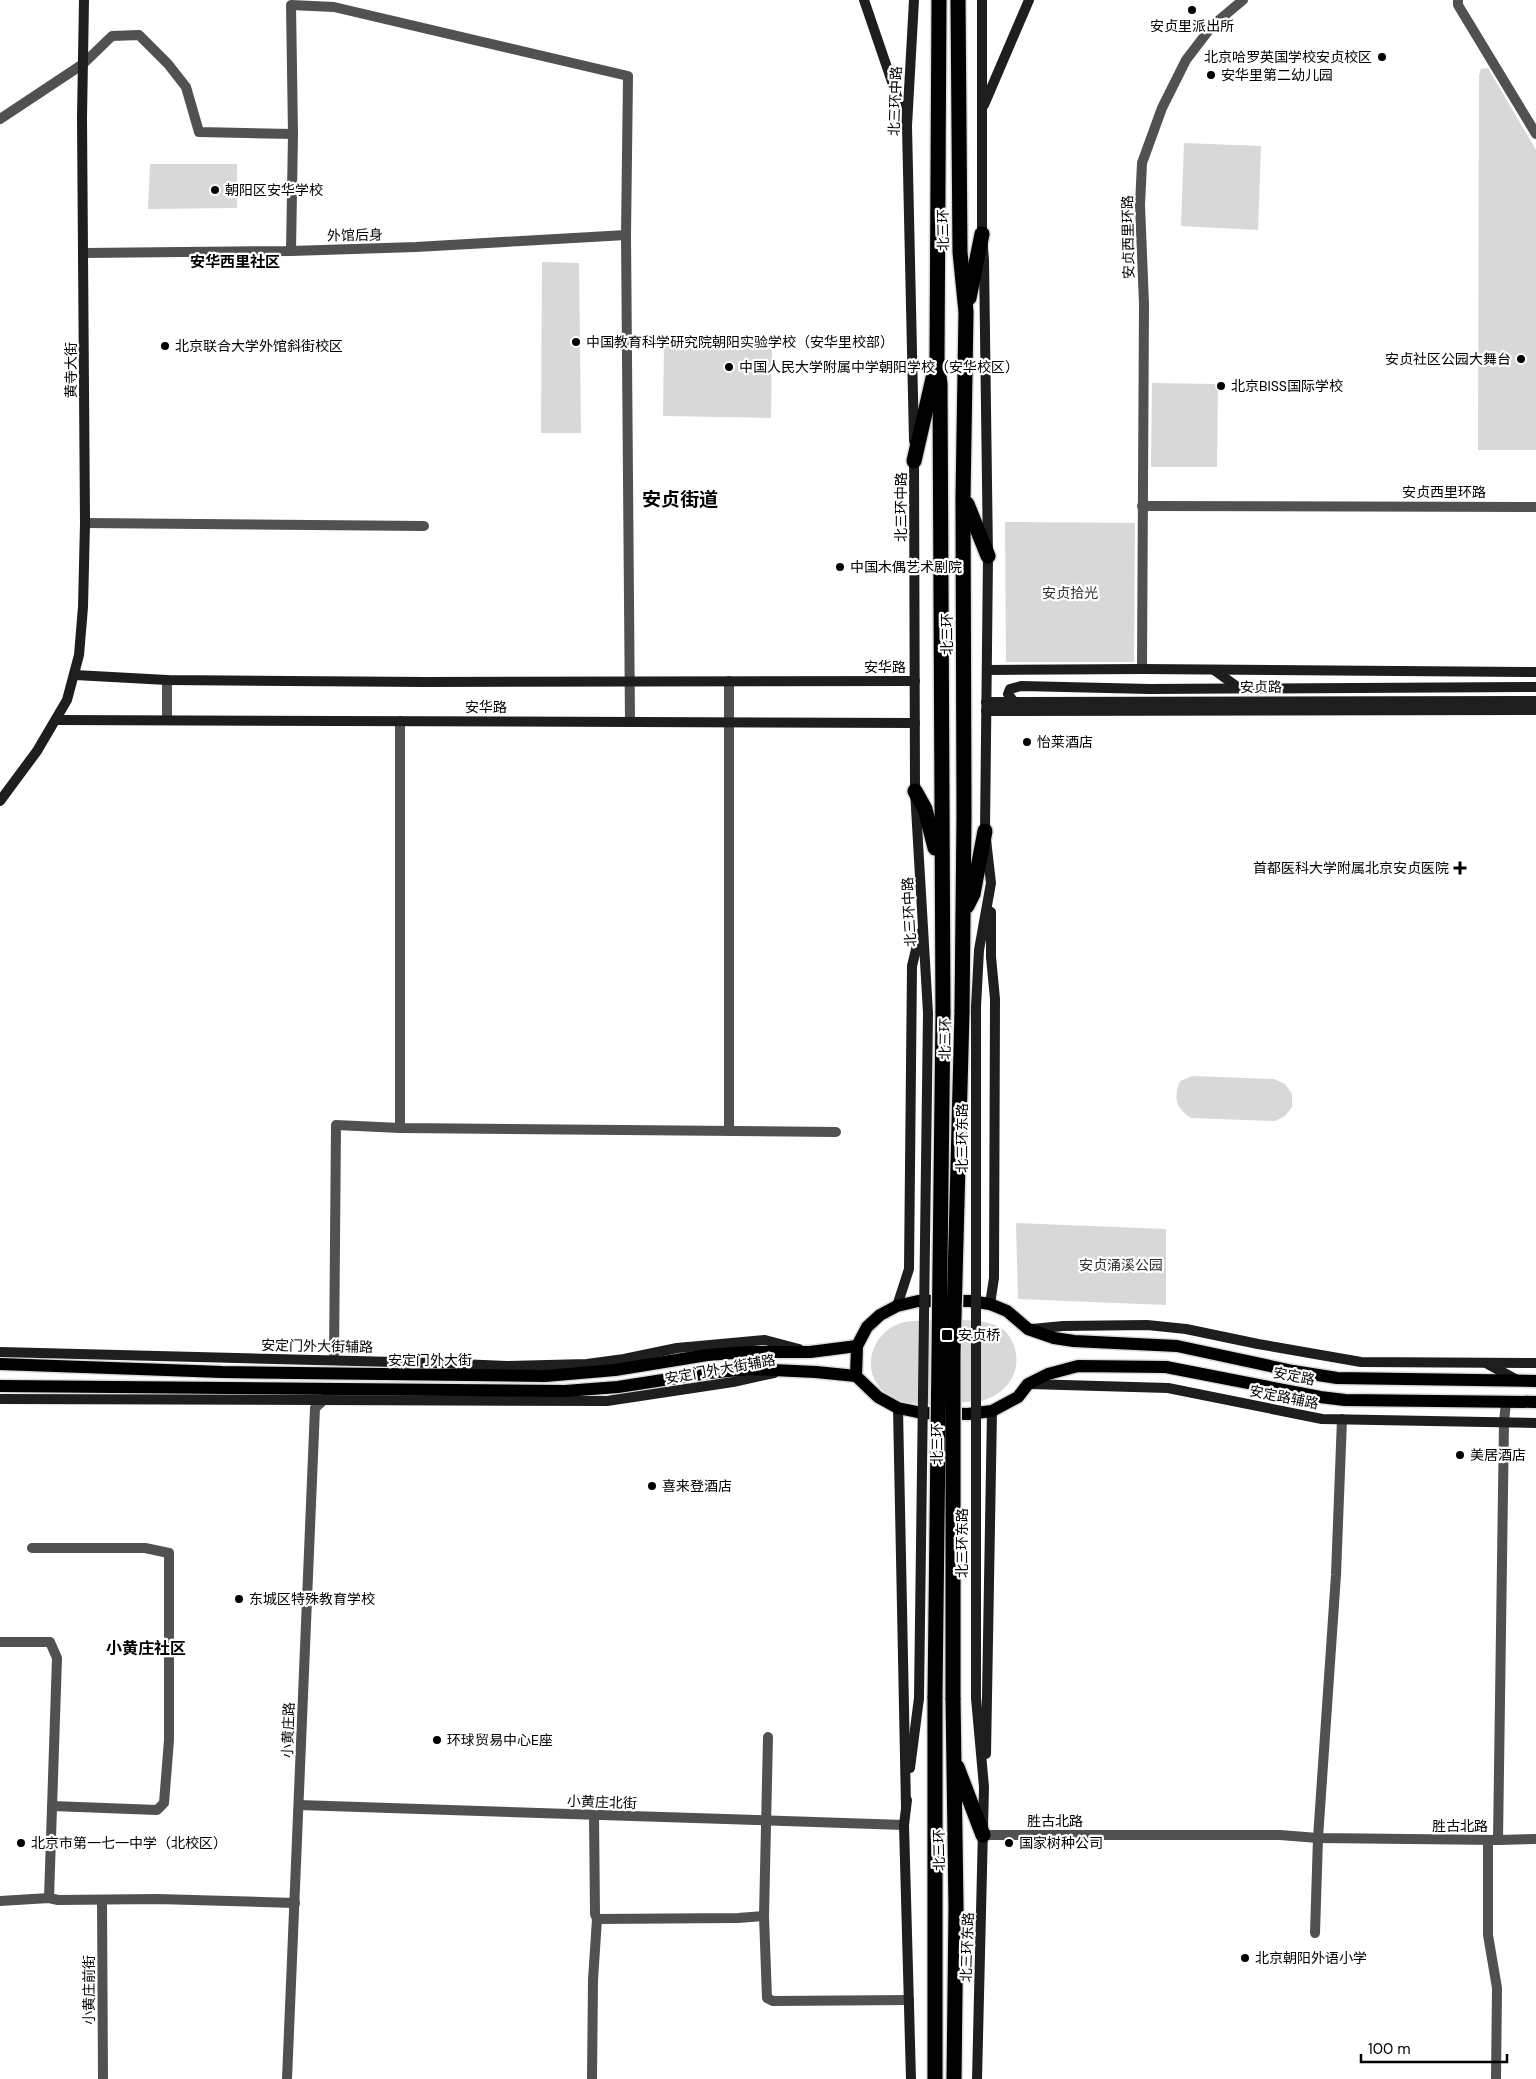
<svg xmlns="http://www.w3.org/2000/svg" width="1536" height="2079" viewBox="0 0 1536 2079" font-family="'DM Sans','Noto Sans SC',sans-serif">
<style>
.green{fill:#d8d8d8}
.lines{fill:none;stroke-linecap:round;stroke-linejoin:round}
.primary-casing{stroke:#dbdbdb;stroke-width:15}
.highway-casing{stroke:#dbdbdb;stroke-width:18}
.street{stroke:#515151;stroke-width:10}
.secondary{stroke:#1e1e1e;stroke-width:10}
.primary{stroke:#000;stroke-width:12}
.highway{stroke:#000;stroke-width:15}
.highway-bridge-casing{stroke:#dbdbdb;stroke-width:18;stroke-linecap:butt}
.secondary-bridge{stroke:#1e1e1e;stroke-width:10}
.highway-bridge{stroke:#000;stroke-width:15}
.poi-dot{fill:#000;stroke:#fff;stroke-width:2}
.labels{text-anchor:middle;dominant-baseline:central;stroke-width:4.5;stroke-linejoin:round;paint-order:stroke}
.poi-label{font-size:14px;fill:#000;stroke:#fff;text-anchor:start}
.street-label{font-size:14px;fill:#000;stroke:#fff}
.park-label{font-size:14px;fill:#2f2f2f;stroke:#fff}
.neighbourhood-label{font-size:15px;font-weight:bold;fill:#000;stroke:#fff}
.quarter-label{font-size:16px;font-weight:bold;fill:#000;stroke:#fff}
.district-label{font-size:19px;font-weight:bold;fill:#000;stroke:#fff}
</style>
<rect width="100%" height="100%" fill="#fff"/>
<g class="green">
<path d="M1488,68L1536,150V450H1478L1479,75L1481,69Z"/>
<path d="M1184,143L1261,146L1258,230L1181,226Z"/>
<path d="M150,164H237V208L148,209Z"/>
<path d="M542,262L579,263L581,433H541Z"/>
<path d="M664,344L772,346L771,418L663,416Z"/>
<path d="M1152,383L1218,384L1217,467H1151Z"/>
<path d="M1005,522L1135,523L1134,662H1006Z"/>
<path d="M1192,1076L1274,1079L1285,1084L1292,1094V1107L1285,1116L1275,1121L1191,1118C1176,1108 1173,1098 1180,1081Z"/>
<path d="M1016,1223L1166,1229V1305L1018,1299Z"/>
<path d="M910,1321C932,1321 984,1316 1001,1328C1006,1331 1011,1338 1013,1343C1024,1370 1008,1394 981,1401C956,1402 911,1410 890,1396C855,1375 872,1325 910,1321Z"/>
</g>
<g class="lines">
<g class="primary-casing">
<g id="primary">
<path d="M0,1364L222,1372L545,1376L615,1370L707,1355L747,1352H810L857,1346"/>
<path d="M856,1376L857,1346L867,1327L880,1315L897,1306L918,1301H970L990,1304L1007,1311L1028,1329L1054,1338L1074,1341L1177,1346L1293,1371L1337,1378L1536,1381"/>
<path d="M856,1376L878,1397L898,1408L922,1413L968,1414L992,1411L1018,1397L1028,1384L1048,1374L1078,1366L1166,1367L1320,1397L1345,1400L1536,1402"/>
<path d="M0,1386L565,1391L618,1387L708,1373L750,1369L816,1372L856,1376"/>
</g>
</g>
<g class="highway-casing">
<g id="highway">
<path d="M939,0L937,358L940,384L943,1013"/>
<path d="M958,0L960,252L966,312L963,497L964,816L962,1012"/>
<path d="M969,298L982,234"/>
<path d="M914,461L934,374"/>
<path d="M967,504L988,556"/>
<path d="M915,791L925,809L935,848"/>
<path d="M967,906L973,894L985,831"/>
<path d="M935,1696V2079"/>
<path d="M953,1698L956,1907L954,2079"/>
<path d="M957,1767L983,1835"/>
</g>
</g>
<g class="street">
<path d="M1458,0V5L1536,134"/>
<path d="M0,119L83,64L112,36L139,35L168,64L186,87L199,132L293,134"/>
<path d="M291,251L293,134L291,5L334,7L628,76L626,235L630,722"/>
<path d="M84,253L291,251L416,247L626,235"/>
<path d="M1142,506L1536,507"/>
<path d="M85,523L424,526"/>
<path d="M1142,669L1144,304L1140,205L1142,163L1162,108L1186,60L1212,26L1243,0"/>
<path d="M729,681V1131"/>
<path d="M167,720V680"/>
<path d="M400,1128V721"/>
<path d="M334,1360L336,1125L400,1128L836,1132"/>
<path d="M32,1548H145L169,1553V1740L164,1803L157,1810L52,1806"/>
<path d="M0,1642H50L57,1658L49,1898"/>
<path d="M768,1737L764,1916L767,1998L773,2001L909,2000"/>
<path d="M299,1805L904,1825"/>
<path d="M983,1835H1280L1318,1838L1498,1840L1504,1422L1506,1402"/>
<path d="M1488,1840V1935L1497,1988L1496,2079"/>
<path d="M1498,1840L1536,1839"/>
<path d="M102,1900L103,2079"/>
<path d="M0,1901L49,1898L58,1900L157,1899L295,1903"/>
<path d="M597,1919L738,1918L764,1916"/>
<path d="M1315,1933L1318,1838L1336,1575L1342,1419"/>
<path d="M287,2079L315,1408L328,1396"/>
<path d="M592,2079L593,1980L597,1919L595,1914L594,1816"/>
</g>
<g class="secondary">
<path d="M864,0L905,120"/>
<path d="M914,0L907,126L914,441"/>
<path d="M984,105L1029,0"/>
<path d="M914,456L915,791L928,1013"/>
<path d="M987,670L1142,669L1536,672"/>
<path d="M1214,670L1239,688"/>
<path d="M75,675L167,680L425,682L915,681"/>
<path d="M986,702L1536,701"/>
<path d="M1014,702L1008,694L1010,689L1021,686L1150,689L1536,687"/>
<path d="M986,711L1536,710"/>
<path d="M56,720L915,723"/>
<path d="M0,801L37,751L67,700L79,655L83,607L85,523L82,118L84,0"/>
<path d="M976,1007L979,950L991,883L985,831L988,556L984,260L982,234V0"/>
<path d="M990,1304L994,1278L995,999L991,957V912"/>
<path d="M897,1306L909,1269L912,966L920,933"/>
<path d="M1032,1329L1063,1326L1147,1325L1186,1329L1258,1344L1361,1362L1536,1363"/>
<path d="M0,1352L436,1363L507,1366L587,1364L624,1359L677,1348L765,1340L799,1349"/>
<path d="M1486,1363L1517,1380"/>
<path d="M1029,1384L1168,1388L1322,1419L1536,1423"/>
<path d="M0,1399L607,1401L733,1382L774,1373"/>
<path d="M898,1408L906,1807"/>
<path d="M976,1698L984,1787L977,2079"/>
<path d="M986,1754L992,1411"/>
<path d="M910,1768L919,1698"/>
<path d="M907,1800L904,1825L911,2079"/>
</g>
<use href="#primary" class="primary"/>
<use href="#highway" class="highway"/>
<g class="highway-bridge-casing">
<g id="highway-bridge">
<path d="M935,1696L943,1013"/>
<path d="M953,1698V1354L962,1012"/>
</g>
</g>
<g class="secondary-bridge">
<path d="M976,1007V1698"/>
<path d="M919,1698L928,1013"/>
</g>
<use href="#highway-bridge" class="highway-bridge"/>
</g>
<g class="poi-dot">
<circle cx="1192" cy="10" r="5"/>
<circle cx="1382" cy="57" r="5"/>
<circle cx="1211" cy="75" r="5"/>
<circle cx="215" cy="190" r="5"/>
<circle cx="576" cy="342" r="5"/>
<circle cx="165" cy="346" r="5"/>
<circle cx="1521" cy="359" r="5"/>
<circle cx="729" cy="367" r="5"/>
<circle cx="1221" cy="386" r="5"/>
<circle cx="840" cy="567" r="5"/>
<circle cx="1027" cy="742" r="5"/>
<path d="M1457.5 860.5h5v5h5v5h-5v5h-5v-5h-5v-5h5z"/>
<rect x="941" y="1329" width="12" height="12" rx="2.5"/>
<circle cx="1460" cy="1455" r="5"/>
<circle cx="652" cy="1486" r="5"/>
<circle cx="239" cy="1599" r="5"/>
<circle cx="437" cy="1740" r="5"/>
<circle cx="21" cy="1843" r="5"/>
<circle cx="1009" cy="1843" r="5"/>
<circle cx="1245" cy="1958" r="5"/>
</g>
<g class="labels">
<g class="poi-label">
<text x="1192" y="26" text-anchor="middle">安贞里派出所</text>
<text x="1372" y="57" text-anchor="end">北京哈罗英国学校安贞校区</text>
<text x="1221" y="75">安华里第二幼儿园</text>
<text x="225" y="190">朝阳区安华学校</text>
<text x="586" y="342">中国教育科学研究院朝阳实验学校（安华里校部）</text>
<text x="175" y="346">北京联合大学外馆斜街校区</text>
<text x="1511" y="359" text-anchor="end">安贞社区公园大舞台</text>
<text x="739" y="367">中国人民大学附属中学朝阳学校（安华校区）</text>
<text x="1231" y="386">北京BISS国际学校</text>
<text x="850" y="567">中国木偶艺术剧院</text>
<text x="1037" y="742">怡莱酒店</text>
<text x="1449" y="868" text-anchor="end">首都医科大学附属北京安贞医院</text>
<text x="958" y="1335">安贞桥</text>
<text x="1470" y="1455">美居酒店</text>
<text x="662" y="1486">喜来登酒店</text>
<text x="249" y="1599">东城区特殊教育学校</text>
<text x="447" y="1740">环球贸易中心E座</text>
<text x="31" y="1843">北京市第一七一中学（北校区）</text>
<text x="1019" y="1843">国家树种公司</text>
<text x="1255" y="1958">北京朝阳外语小学</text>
</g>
<g class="street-label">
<text transform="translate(895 101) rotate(-88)">北三环中路</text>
<text transform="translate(943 230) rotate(-91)">北三环</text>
<text transform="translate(355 235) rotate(-1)">外馆后身</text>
<text transform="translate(1128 237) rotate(-91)">安贞西里环路</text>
<text transform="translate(71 370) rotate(-90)">黄寺大街</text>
<text x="1444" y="492">安贞西里环路</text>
<text transform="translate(901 507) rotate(-90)">北三环中路</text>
<text transform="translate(947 634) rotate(-90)">北三环</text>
<text x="885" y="667">安华路</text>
<text transform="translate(1261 687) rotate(-1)">安贞路</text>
<text x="486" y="707">安华路</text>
<text transform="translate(909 912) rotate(-93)">北三环中路</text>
<text transform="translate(945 1039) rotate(-89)">北三环</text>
<text transform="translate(962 1138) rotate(-90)">北三环东路</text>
<text transform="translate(317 1346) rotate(1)">安定门外大街辅路</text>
<text x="430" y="1360">安定门外大街</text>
<text transform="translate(720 1369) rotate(-10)">安定门外大街辅路</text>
<text transform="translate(1294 1376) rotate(11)">安定路</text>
<text transform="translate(1284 1397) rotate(11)">安定路辅路</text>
<text transform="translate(937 1444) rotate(-90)">北三环</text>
<text transform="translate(962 1543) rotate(-90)">北三环东路</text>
<text transform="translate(288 1730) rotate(-88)">小黄庄路</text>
<text transform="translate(602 1802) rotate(2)">小黄庄北街</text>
<text x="1055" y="1821">胜古北路</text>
<text x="1460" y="1826">胜古北路</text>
<text transform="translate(939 1850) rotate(-91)">北三环</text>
<text transform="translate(967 1947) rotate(-88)">北三环东路</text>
<text transform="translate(89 1990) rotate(-90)">小黄庄前街</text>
</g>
<g class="park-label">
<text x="1070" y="593">安贞拾光</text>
<text x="1121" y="1265">安贞涌溪公园</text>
</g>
<g class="neighbourhood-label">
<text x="235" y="262">安华西里社区</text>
</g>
<g class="quarter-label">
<text x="146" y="1648">小黄庄社区</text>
</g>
<g class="district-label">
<text x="680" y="499">安贞街道</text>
</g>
</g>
<path d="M1361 2054v8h146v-8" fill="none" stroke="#000000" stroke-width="2.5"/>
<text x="1368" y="2054" font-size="15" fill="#000000" stroke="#ffffff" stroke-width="4" paint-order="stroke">100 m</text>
</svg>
